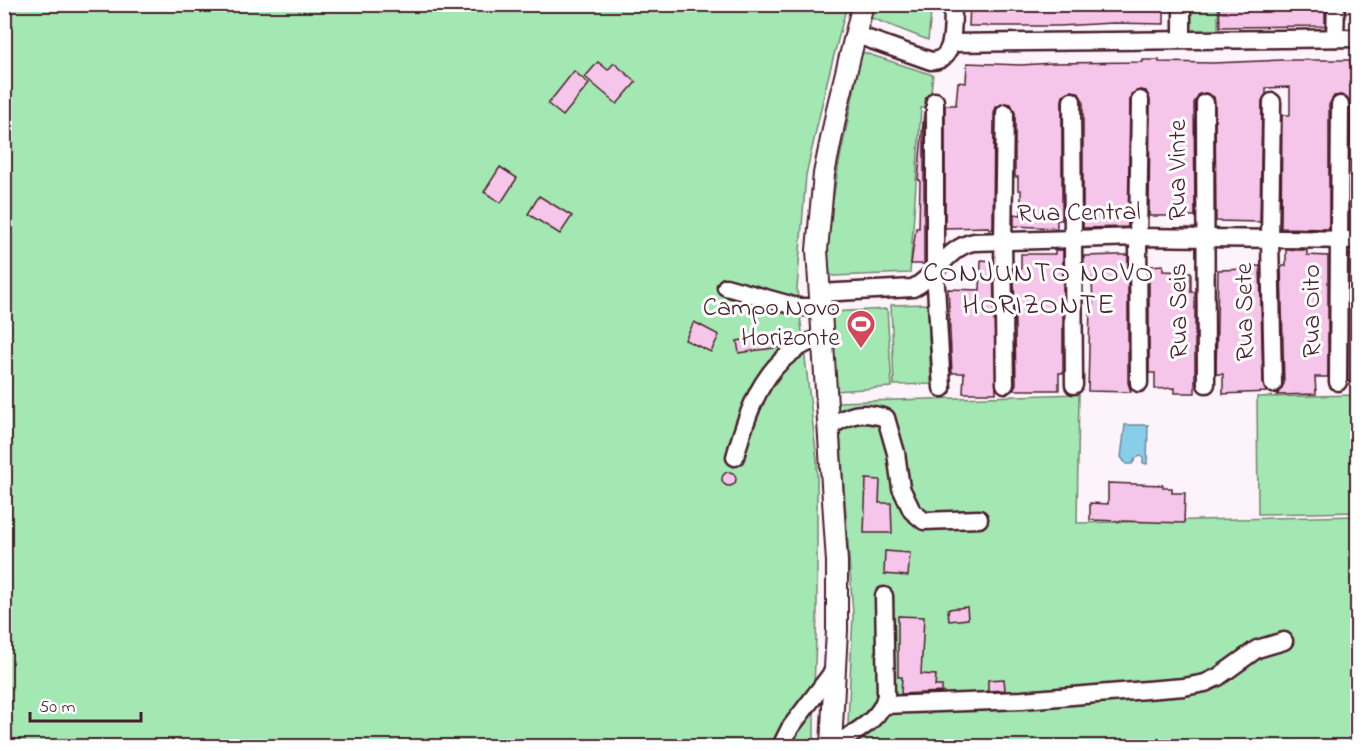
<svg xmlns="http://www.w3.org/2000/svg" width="1362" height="751" viewBox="0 0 1362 751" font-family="'Indie Flower',sans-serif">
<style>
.green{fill:#a3e8b3;stroke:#76846f;stroke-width:1.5}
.water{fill:#88cee9;stroke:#6f889d;stroke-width:1.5}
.building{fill:#f5c6e9;stroke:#4a1f2b;stroke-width:1.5}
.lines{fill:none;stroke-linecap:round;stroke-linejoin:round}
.minor-casing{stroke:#4a1f2b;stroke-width:21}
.major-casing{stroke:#4a1f2b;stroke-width:24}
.minor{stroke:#fff;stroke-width:16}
.major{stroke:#fff;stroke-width:20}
.labels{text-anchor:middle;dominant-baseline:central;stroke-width:6;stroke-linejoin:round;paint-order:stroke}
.street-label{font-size:26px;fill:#4a1f2b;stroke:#fff}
.poi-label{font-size:26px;fill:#4a1f2b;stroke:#fff;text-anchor:end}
.quarter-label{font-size:28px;letter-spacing:1.5px;fill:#4a1f2b;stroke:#fff}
</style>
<rect width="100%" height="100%" fill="#fdf4fb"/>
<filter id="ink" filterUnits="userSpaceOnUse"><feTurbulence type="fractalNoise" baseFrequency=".0167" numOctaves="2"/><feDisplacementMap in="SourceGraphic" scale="12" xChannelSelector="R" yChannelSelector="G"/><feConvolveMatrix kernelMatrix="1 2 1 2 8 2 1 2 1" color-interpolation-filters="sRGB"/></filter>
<g filter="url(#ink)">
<g class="green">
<path d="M4,5H847L827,82L806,175L797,289L817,460V614L814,687V746H5Z"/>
<path d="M872,5H932L928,40L869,17Z"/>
<rect x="1189" y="5" width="29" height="29"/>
<path d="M862,52L933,75L929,108H921L910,273L833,276C825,271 826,259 825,250L839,163Z"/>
<path d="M928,304L931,384L894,385L891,305Z"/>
<path d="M887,309L892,387L835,391L831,312Z"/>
<path d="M1079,394L1077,523L1357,516V746H847L853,614L838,402Z"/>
<path d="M1357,395V512L1258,514L1257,397Z"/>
</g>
<path class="water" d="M1125,425H1148L1147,464L1143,463V458L1140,456L1136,458L1132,464H1126L1121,457Z"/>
<g class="building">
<path d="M970,4H1164V24L1113,23L1059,26H969Z"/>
<path d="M1219,4H1325V26L1220,27Z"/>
<path d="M1143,60H1159V62L1213,63L1282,60H1350V64H1358V229H1350V105L1349,99L1341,95L1334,96L1329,105V229L1281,228L1282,115H1290V87L1266,88V94L1262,101L1260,222L1216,221L1215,103L1214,97L1206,93L1199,94L1194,103L1195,216H1149L1150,100L1146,91L1140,90L1131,94L1130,100L1128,227L1083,228V101L1078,92L1071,91L1063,95L1062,101V220H1057V228L1014,226V214L1021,215V190H1018V177H1015V113L1011,104L1005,103L996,107L994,113L993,229L989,230V227L945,228V105H956L958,82L966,83L967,63L1021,65L1053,63L1143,62Z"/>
<path d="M598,62L608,70L614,63L636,82L617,104L585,77Z"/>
<path d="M574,71L589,84L563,116L548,104Z"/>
<path d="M924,112V264H911L916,228H919L920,180H918Z"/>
<path d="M500,167L517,178L501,203L484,192Z"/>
<path d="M539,196L572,216L560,234L528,214Z"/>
<path d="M1055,250H1063V373H1059V390H1013L1016,384L1014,274H1021V254H1055Z"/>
<path d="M1286,250H1307V255L1328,256V377H1315L1316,394L1277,395L1284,384L1281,266H1286Z"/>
<path d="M1118,255H1128V383L1131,392L1088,391L1090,307H1093L1092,278H1084V256Z"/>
<path d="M1349,255H1358V381H1348Z"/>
<path d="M981,260L993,261L996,393H963L964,373H952L948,289L980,290Z"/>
<path d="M1163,265V271L1191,272V292H1195V393H1175V388L1155,389V373H1149V266Z"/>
<path d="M1248,266H1260L1263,384L1266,392L1223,394V374H1216L1218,270L1248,269Z"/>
<path d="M694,322L719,335L711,352L685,340Z"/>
<path d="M778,335L780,347L739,353L737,341Z"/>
<circle cx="729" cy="479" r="7"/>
<path d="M866,479L880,480L879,503H891L892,533H864Z"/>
<path d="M1108,483L1163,485V488H1172V493H1185L1184,523L1090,520V503L1108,504Z"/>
<path d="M885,551L910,553L908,576L884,574Z"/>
<path d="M967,607L968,619L949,621L948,609Z"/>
<path d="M898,616L924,617L921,674L936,675L935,686H942V692L901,694L902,677H898Z"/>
<path d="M1004,679L1005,690L988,691V680Z"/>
</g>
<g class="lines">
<g class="minor-casing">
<g id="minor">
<path d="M854,34L931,61C957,62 952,22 953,4"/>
<path d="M1335,38L1336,4"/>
<path d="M1182,39V4"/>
<path d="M951,43L1358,38"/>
<path d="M935,101V269L942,388"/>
<path d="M1072,101L1074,385"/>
<path d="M1272,102L1270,239L1273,384"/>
<path d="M1205,103L1206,384"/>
<path d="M726,287L798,307H820"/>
<path d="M819,293L913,288C936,277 947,247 974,242L1138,237L1358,240"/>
<path d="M1338,382L1340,105"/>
<path d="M1139,383L1138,237L1140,100"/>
<path d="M1005,384L1003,241L1005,113"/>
<path d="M829,427C850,414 861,410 886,418L896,453L901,488L912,511L924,521L979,519"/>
<path d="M735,457C749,405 767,353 823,337"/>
<path d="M884,705L1022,700L1184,687L1205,683L1218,677L1257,649L1284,641"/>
<path d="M781,746L790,728L835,669"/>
<path d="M833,746C853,733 882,720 886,695L884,596"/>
</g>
</g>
<g class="major-casing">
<path id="major" d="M831,746L837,630V562L817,250L824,174L838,105L863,4"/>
</g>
<use href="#minor" class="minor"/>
<use href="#major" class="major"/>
</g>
</g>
<defs>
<g id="stadium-pin" transform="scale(1.5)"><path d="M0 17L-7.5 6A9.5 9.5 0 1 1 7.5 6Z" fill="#d1495b" stroke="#fff"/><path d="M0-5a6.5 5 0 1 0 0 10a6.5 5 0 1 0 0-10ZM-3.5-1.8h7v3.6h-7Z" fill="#fff"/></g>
</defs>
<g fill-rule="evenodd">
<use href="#stadium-pin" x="861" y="324"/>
</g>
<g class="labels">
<g class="street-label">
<text transform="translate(1179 170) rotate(-90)">Rua Vinte</text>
<text transform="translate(1079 214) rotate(-1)">Rua Central</text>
<text transform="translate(1180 311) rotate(-91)">Rua Seis</text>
<text transform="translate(1313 311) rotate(-90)">Rua Oito</text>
<text transform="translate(1246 312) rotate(-91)">Rua Sete</text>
</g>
<g class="poi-label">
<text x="840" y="309">Campo Novo<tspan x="840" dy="30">Horizonte</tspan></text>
</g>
<g class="quarter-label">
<text x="1039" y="274">CONJUNTO NOVO<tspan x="1039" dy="32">HORIZONTE</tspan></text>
</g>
</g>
<rect width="1362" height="751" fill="none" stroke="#fff" stroke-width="24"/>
<rect x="12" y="12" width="1338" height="727" fill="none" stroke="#4a1f2b" stroke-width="2" filter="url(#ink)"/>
<path d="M30 712v9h111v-9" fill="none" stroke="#4a1f2b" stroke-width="3"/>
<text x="39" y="712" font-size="18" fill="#4a1f2b" stroke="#ffffff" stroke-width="4.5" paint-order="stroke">50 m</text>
</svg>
